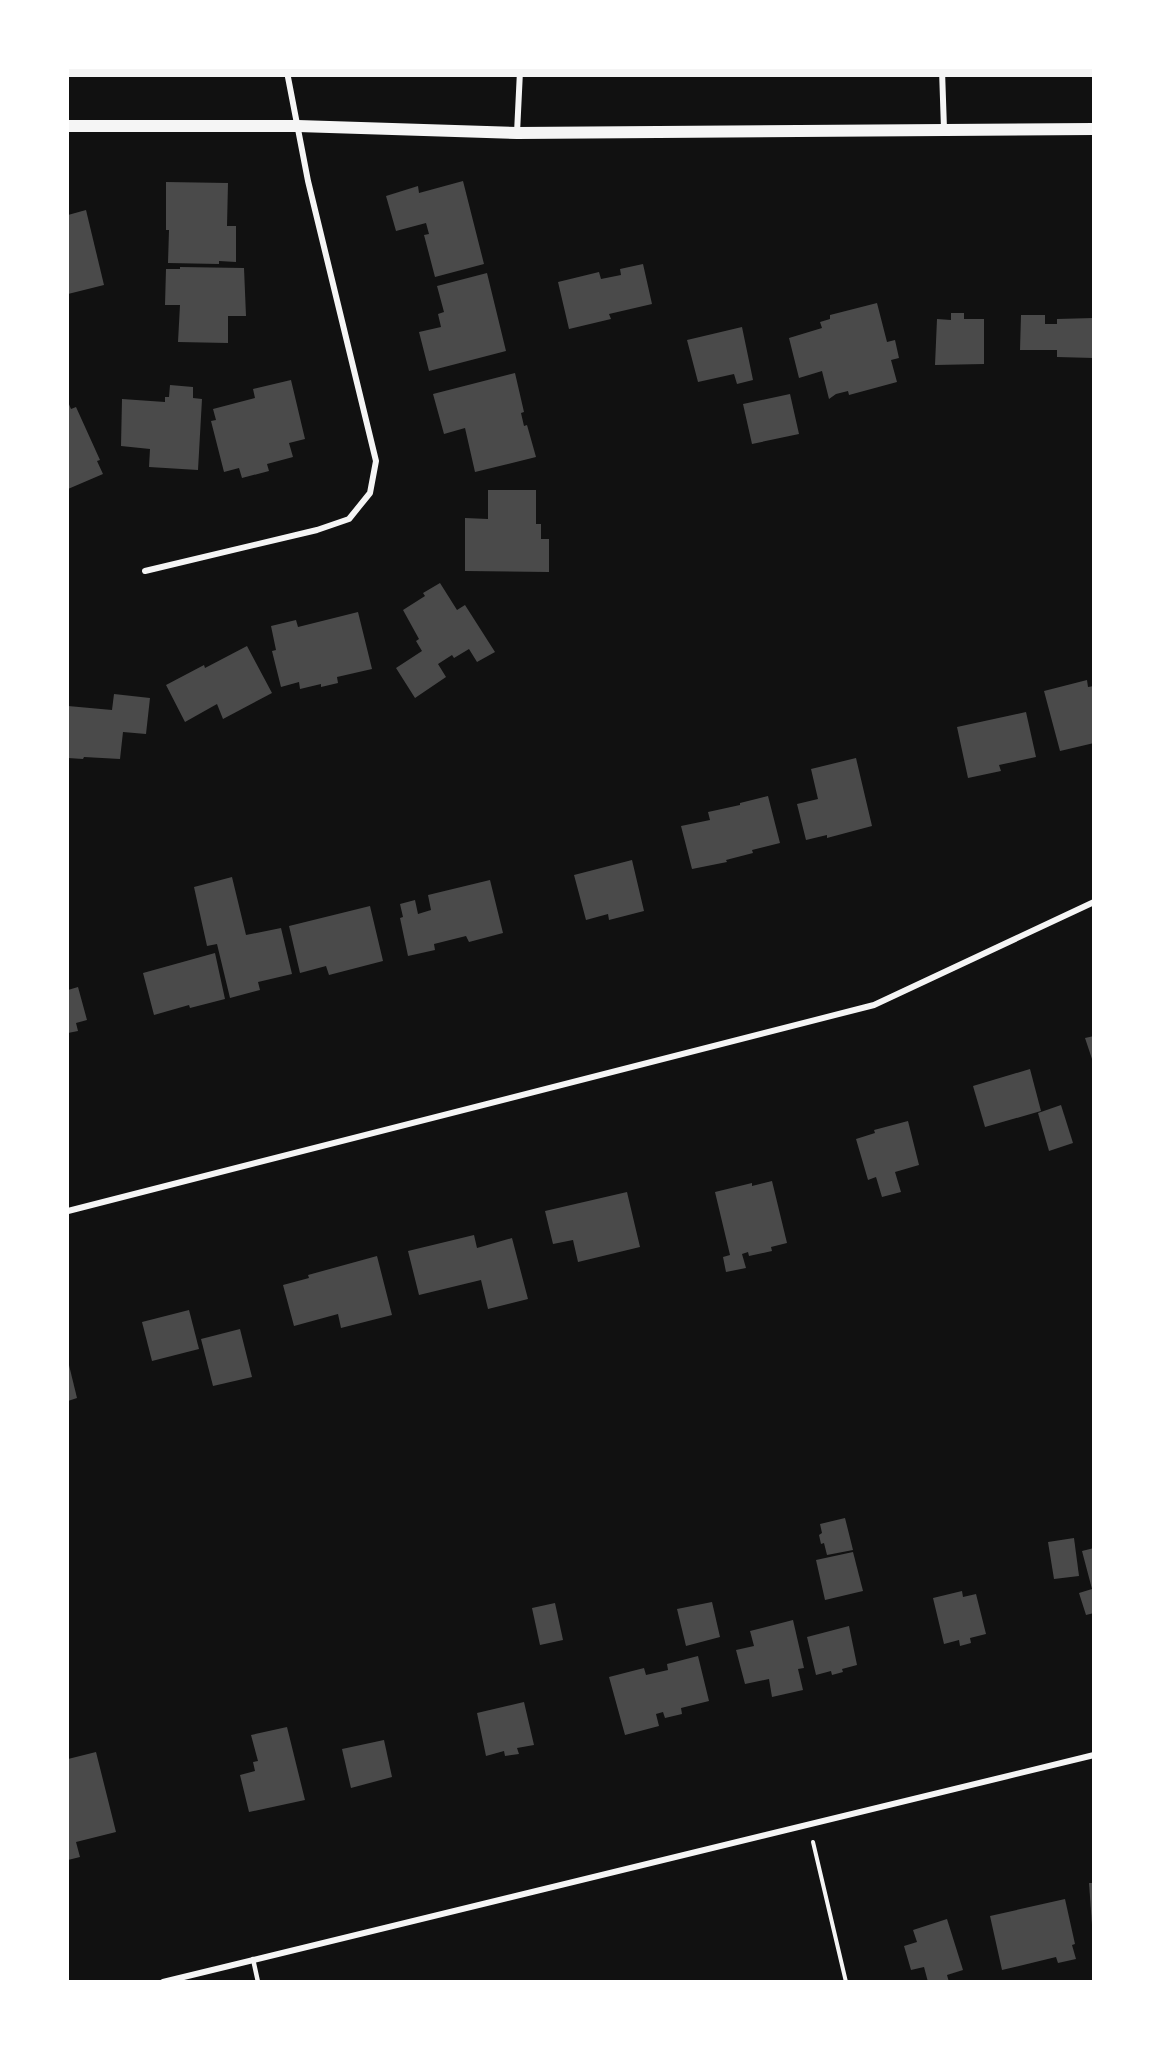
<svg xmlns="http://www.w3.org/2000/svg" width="1161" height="2049" viewBox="0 0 1161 2049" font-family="'Work Sans',sans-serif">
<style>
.building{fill:#4a4a4a}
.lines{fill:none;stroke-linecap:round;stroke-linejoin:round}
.path{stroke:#f5f5f5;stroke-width:4}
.service{stroke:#f5f5f5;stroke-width:4.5}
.minor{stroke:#f5f5f5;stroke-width:6}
.secondary{stroke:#f5f5f5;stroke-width:12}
</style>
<rect width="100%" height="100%" fill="#111"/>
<g class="building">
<path d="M463,181L484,264L435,277L424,235L429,234L426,223L396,231L386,196L418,186L419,193Z"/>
<path d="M166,182L228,183L227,226H236V262L219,261V264L168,263L169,230H166Z"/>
<path d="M86,210L104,285L68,294V215Z"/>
<path d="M643,264L652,304L609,314L611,319L569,329L558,282L599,272L601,279L621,275L620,269Z"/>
<path d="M180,267L244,268L246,316H228V343L178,342L180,305H165L166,269H180Z"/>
<path d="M487,273L506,351L429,371L419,332L441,327L438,314L444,312L437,286Z"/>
<path d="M877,303L887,342L895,340L899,358L891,360L897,382L849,395L848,391L836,394L829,399L822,371L799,378L789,338L822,328L820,322L830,319V315Z"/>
<path d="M951,313H964V319H984V364L935,365L937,319L951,320Z"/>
<path d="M1021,315H1045V324H1057V319L1094,318V358L1057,357V350H1020Z"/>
<path d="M742,327L753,380L737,384L734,374L698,382L687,340Z"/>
<path d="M515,373L524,412L521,413L524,426L527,425L536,457L475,472L465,428L444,434L433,394Z"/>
<path d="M291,380L305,439L289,443L293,457L267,464L269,471L242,478L239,468L224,472L211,421L216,420L213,409L255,398L253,389Z"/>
<path d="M170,385L193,387V398L202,399L198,470L149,467L150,449L121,446L122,399L165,402V397H169Z"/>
<path d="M790,394L799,434L752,444L743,404Z"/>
<path d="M68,402L71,409L76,407L100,460L97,461L103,474L68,489Z"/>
<path d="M488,490H536V524H541V539H549V572L465,571V518L488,519Z"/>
<path d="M440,583L457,610L465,605L495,652L477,662L469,649L454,658L452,655L438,664L446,677L415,698L396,668L422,651L416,641L419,639L403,610L425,596L423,593Z"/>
<path d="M358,612L372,669L337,677L338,683L321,687V684L300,689L299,682L281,687L272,651L276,650L271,626L296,620L298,627Z"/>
<path d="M247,646L272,693L223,719L217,704L185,722L166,685L204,665L205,668Z"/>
<path d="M1087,680L1088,687L1094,686V743L1060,751L1044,691Z"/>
<path d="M114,694L150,698L146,734L123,732L120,759L84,757L83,759L68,758V706L112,710Z"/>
<path d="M1026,712L1036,757L999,765L1001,771L968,778L957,727Z"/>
<path d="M856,758L872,826L827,838V835L806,840L797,804L818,799L811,769Z"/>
<path d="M768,796L780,843L752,850L753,853L726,860L727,862L692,869L681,826L710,820L708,812L740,805V803Z"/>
<path d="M632,860L644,911L609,920L608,914L586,920L574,875Z"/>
<path d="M232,877L246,935L281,928L292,974L258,982L260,990L230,998L217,944L207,946L194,887Z"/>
<path d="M490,880L503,933L469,942L466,936L434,944L435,950L408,956L400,918L403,917L400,904L415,900L418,914L431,910L428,895Z"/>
<path d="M370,906L383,961L329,975L326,966L300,973L289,926Z"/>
<path d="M215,953L225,999L190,1008L189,1005L154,1015L143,973Z"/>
<path d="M78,987L87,1020L76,1023L78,1031L68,1033V990Z"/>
<path d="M1094,1036V1062H1093L1085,1038Z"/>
<path d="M1030,1069L1041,1111L985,1127L973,1086Z"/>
<path d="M1061,1105L1073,1143L1049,1151L1038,1113Z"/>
<path d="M908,1121L919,1165L895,1172L901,1192L882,1197L876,1177L868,1180L856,1139L875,1133L874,1130Z"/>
<path d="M772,1181L787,1243L771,1247L772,1251L749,1256L748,1252L742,1254L746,1268L726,1272L723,1257L730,1255L715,1192L752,1183V1186Z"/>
<path d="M627,1192L640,1247L578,1262L573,1240L553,1244L545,1211Z"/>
<path d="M474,1235L477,1248L512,1238L528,1299L488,1309L481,1280L419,1295L408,1251Z"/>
<path d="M377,1256L392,1315L341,1328L338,1314L294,1326L283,1285L309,1278L308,1275Z"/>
<path d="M189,1310L199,1349L152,1361L142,1322Z"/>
<path d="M240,1329L252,1377L213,1386L201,1339Z"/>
<path d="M68,1361L77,1398L68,1401Z"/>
<path d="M845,1518L853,1550L827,1555L824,1543L821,1544L819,1535L822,1533L820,1524Z"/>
<path d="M1074,1538L1079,1576L1054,1579L1048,1542Z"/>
<path d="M1094,1548V1613L1086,1615L1079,1593L1092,1589L1082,1551Z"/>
<path d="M853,1552L863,1591L825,1600L816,1560Z"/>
<path d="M962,1591L963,1597L976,1594L986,1634L970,1638L971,1643L960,1646L959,1640L944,1644L933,1598Z"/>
<path d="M712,1602L720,1637L686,1646L677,1609Z"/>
<path d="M555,1603L563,1640L540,1645L532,1608Z"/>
<path d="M793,1620L804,1668L798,1669L803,1690L772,1697L769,1679L745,1684L736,1650L754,1646L750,1631Z"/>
<path d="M849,1626L857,1665L842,1669L843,1672L832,1675L831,1671L816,1675L807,1637Z"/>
<path d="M698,1656L709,1701L681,1708L682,1714L665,1718L663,1712L656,1714L659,1726L625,1735L609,1677L644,1668L646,1675L668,1670L667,1664Z"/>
<path d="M524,1702L534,1745L517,1748L519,1754L505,1756L504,1751L486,1756L477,1713Z"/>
<path d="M287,1727L305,1800L249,1812L240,1775L255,1771L253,1762L258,1761L251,1735Z"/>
<path d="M384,1740L392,1777L351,1788L342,1749Z"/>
<path d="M96,1752L116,1832L76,1842L80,1857L68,1860V1759Z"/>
<path d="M1089,1883H1094V1925H1092Z"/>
<path d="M1065,1899L1075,1944L1072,1945L1076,1959L1058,1963L1056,1957L1002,1970L990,1916Z"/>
<path d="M947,1919L963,1970L947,1975L949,1982H928L924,1967L911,1970L904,1946L917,1942L913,1930Z"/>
</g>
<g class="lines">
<path class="path" d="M813,1842L846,1982"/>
<path class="service" d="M253,1959L258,1982"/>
<g class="minor">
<path d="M942,70L944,129"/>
<path d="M517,133L520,71"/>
<path d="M145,571L317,530L349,519L370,493L376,461L308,181L287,72"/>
<path d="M68,1211L874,1005L1094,902"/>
<path d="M163,1982L1094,1755"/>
</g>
<g class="secondary">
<path d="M68,71H1094"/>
<path d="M68,126H298L517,133L1094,129"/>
</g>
</g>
<rect width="1161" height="2049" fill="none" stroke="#ffffff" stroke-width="138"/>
</svg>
